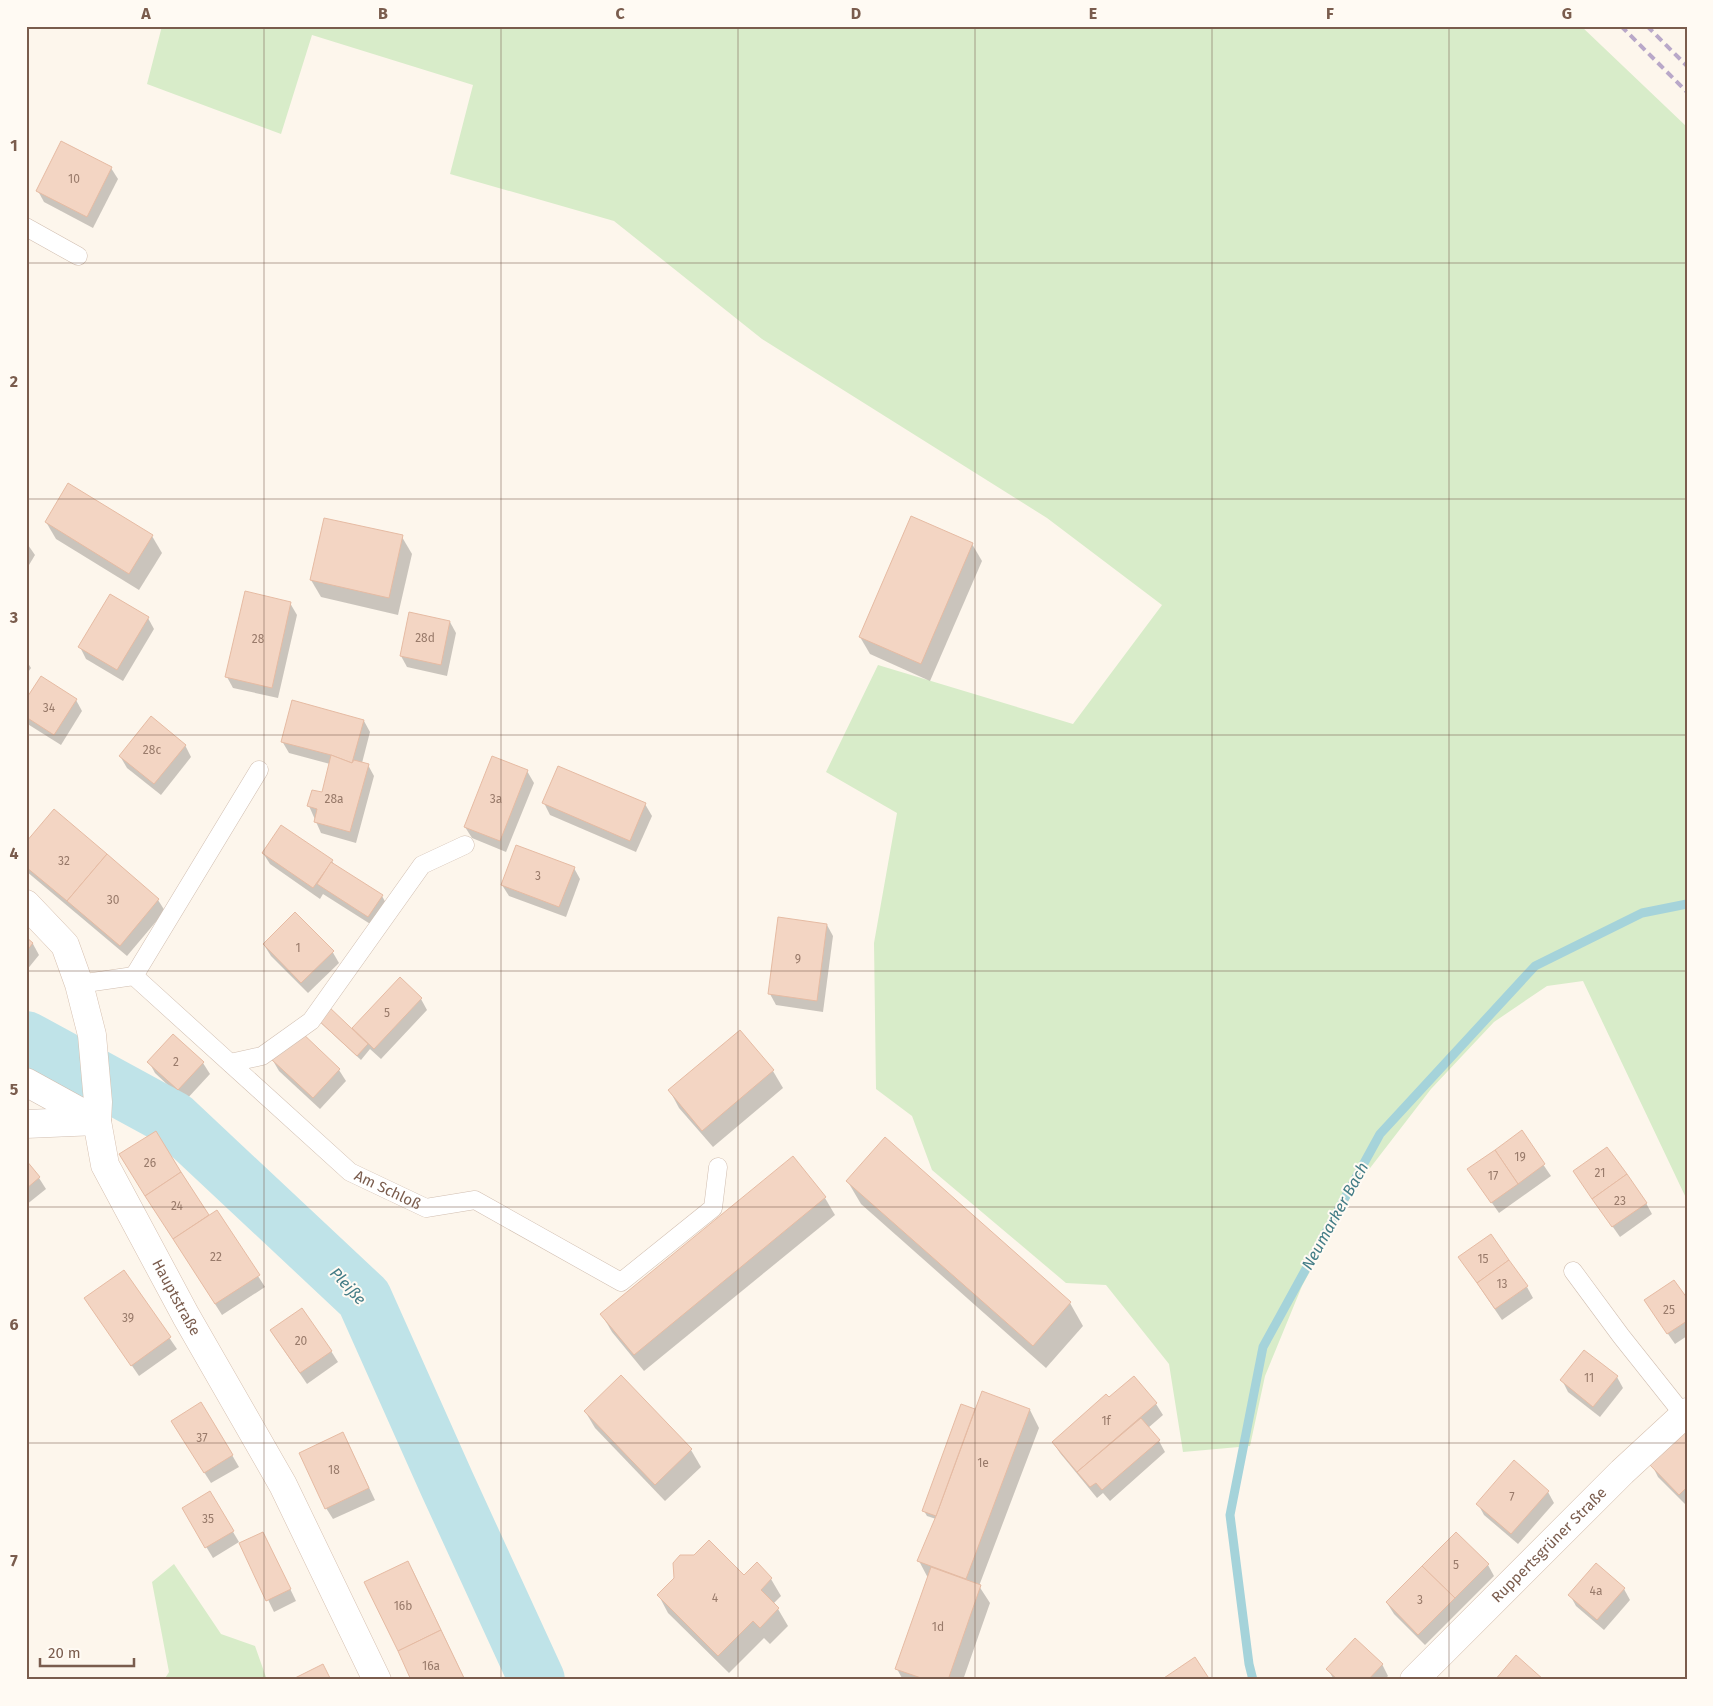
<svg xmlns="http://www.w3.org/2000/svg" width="1713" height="1706" viewBox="0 0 1713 1706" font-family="'Fira Sans',sans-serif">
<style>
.green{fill:#d8ecc9}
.shadow{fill:#0003}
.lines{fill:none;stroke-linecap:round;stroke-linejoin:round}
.stream{stroke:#a5d3da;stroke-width:9}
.river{stroke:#bfe3e8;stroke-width:56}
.building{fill:#f3d5c3;stroke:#e6bba3}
.lane-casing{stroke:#d1beb0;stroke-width:19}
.street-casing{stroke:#d1beb0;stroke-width:29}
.secondary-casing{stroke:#d6c0b0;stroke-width:29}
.lane{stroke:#fff;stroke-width:18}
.street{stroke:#fff;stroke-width:28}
.secondary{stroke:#fff;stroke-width:28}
.rail{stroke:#b9a8c9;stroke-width:4;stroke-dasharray:8 5;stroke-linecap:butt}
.grid{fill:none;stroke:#7a5c4d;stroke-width:1;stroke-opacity:0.55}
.labels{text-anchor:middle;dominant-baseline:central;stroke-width:4;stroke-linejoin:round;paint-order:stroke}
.number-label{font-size:12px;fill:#987a6a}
.street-label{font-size:15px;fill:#7a5c4d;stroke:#fffaf3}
.water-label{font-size:16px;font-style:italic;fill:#437c86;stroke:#fffaf3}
.neatline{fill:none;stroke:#7a5c4d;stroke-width:2}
.grid-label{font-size:16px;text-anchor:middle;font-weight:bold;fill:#7a5c4d}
</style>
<rect width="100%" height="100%" fill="#fdf6ec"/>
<g class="green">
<path d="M162,26H1581L1687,127V1200L1583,981L1547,986L1494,1022L1431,1089L1357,1185L1302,1286L1265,1376L1250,1446L1183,1452L1169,1364L1106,1285L1066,1283L932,1170L912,1116L876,1089L874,943L897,813L826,772L878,665L1073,724L1162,605L1047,518L762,339L614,221L450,174L473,85L312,35L281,134L147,84Z"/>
<path d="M174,1564L221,1634L255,1646L267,1680H164L169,1672L152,1582Z"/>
</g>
<g class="shadow">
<path d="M111,168L118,179L93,228L44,202L38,191Z"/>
<path d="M46,522L152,536L162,553L139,590L56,539Z"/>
<path d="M402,537L412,554L398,615L321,597L311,580Z"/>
<path d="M26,542L35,555L26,570Z"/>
<path d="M972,544L982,561L930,681L870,654L860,637Z"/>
<path d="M290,603L297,615L278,698L233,688L227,677Z"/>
<path d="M148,618L154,629L123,681L86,659L80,647Z"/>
<path d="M450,622L456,633L447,676L407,667L401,656Z"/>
<path d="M26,660L31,668L26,675Z"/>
<path d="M76,700L82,711L61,745L26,723V702Z"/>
<path d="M364,721L370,732L362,763L368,765L374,776L356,843L321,833L309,806L322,794L330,764L289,753L282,741Z"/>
<path d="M185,745L191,757L161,795L127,768L120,756Z"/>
<path d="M527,771L534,783L506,852L472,838L465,827Z"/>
<path d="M544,803L645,804L652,816L636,852L550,815Z"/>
<path d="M26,844L158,900L165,911L127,956L26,871Z"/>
<path d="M263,853L332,861L335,866L382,896L388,907L375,927L323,894L320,899L270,864Z"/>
<path d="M574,868L580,879L566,917L509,896L502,885Z"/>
<path d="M827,925L833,936L823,1012L776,1005L770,994Z"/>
<path d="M26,939L33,944L39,955L26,971Z"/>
<path d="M264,945L332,951L339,963L308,993L271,956Z"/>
<path d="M400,979L421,999L427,1010L381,1059L370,1049L361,1060L322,1024L319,1019L357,1034L353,1028Z"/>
<path d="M299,1032L339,1070L346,1081L320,1109L279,1071L272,1059Z"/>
<path d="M174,1035L203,1063L210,1074L185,1101L155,1073L149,1062Z"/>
<path d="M773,1071L783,1088L713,1147L679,1108L670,1091Z"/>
<path d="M156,1132L209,1217L258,1276L265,1287L222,1315L127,1166Z"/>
<path d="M1521,1132L1551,1176L1499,1213L1469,1170Z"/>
<path d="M885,1139L1070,1303L1083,1326L1046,1368L861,1204L848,1182Z"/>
<path d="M793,1158L825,1198L835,1215L644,1371L612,1332L602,1315Z"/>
<path d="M26,1162L39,1178L46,1189L26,1205Z"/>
<path d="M1574,1172L1646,1203L1652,1214L1620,1237Z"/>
<path d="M1460,1258L1527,1287L1533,1298L1502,1320Z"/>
<path d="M124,1272L177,1349L139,1376L86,1299Z"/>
<path d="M1687,1301V1336L1675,1344L1652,1311Z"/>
<path d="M271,1331L331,1351L338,1362L307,1384Z"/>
<path d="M621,1377L691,1450L701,1467L665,1501L595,1428L585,1411Z"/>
<path d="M1133,1377L1156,1404L1163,1415L1148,1428L1159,1441L1165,1452L1110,1501L1103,1493L1097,1498L1060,1453L1053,1442L1109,1399Z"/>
<path d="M1617,1377L1623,1388L1600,1417L1568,1392L1562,1380Z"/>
<path d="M982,1393L1030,1410L1039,1428L979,1586L990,1603L963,1680H903L897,1669L928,1578L919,1561L936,1519L927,1516L924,1511L974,1410L975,1413Z"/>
<path d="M179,1433L232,1455L239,1467L211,1483Z"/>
<path d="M1687,1433V1505H1686L1658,1477L1652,1465Z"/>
<path d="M349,1445L375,1500L333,1519L326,1508Z"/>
<path d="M1548,1492L1554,1503L1518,1544L1484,1515L1478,1504Z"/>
<path d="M210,1493L239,1542L213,1558L183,1509Z"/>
<path d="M263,1533L296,1601L274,1612L241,1544Z"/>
<path d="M408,1562L414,1573L465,1680H413Z"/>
<path d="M1488,1565L1494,1576L1425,1645L1394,1614L1387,1603Z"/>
<path d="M744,1577L771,1579L781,1596L773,1604L778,1609L788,1626L770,1644L764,1638L729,1673L668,1613L659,1596Z"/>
<path d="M1624,1589L1630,1600L1604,1630L1576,1606L1570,1595Z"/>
<path d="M1382,1664L1388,1676L1384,1680H1334L1328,1669Z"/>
</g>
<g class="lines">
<path class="stream" d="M1253,1680L1249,1664L1230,1515L1263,1347L1380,1134L1535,966L1642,913L1687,904"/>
<path class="river" d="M26,1039L173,1119L364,1298L447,1484L537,1680"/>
</g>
<g class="building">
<path d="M61,141L112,167L87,217L36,191Z"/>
<path d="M68,483L153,535L129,574L45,522Z"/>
<path d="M911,516L973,543L921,664L859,637Z"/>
<path d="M324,518L403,535L389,598L310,580Z"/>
<path d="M245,591L291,602L272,688L225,677Z"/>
<path d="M110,594L149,617L117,670L78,647Z"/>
<path d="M409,612L450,621L441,665L400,656Z"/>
<path d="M41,676L77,699L54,735L26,717V699Z"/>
<path d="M292,700L364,720L352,763L331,755L281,742Z"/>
<path d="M151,716L186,745L154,784L119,756Z"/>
<path d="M331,755L352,763L354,760L369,764L350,832L314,822L317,809L307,806L312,790L322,792Z"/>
<path d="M492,756L528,770L500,841L464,827Z"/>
<path d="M558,766L646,803L630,841L542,803Z"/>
<path d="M54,809L107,854L67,901L26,867V842Z"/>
<path d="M281,825L333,860L313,888L262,853Z"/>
<path d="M516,845L575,867L559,907L501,885Z"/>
<path d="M107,854L159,899L120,946L67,901Z"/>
<path d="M331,862L383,895L368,917L317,884Z"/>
<path d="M295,912L334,951L301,983L263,944Z"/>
<path d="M778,917L827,924L817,1001L768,994Z"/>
<path d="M26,937L33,943L26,952Z"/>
<path d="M400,977L422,998L374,1049L352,1028Z"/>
<path d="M328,1006L368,1044L357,1056L317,1019Z"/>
<path d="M299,1030L340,1069L313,1098L271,1059Z"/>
<path d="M740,1030L774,1070L702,1131L668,1090Z"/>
<path d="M173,1034L204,1062L178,1090L147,1062Z"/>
<path d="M1522,1130L1545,1164L1518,1184L1495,1150Z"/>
<path d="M156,1131L181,1172L145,1196L119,1154Z"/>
<path d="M885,1137L1071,1302L1033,1346L846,1181Z"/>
<path d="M1607,1147L1627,1174L1592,1199L1573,1171Z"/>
<path d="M1495,1150L1518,1184L1491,1203L1467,1169Z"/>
<path d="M793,1156L826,1197L634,1355L600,1314Z"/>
<path d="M26,1160L40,1177L26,1189Z"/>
<path d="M181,1172L209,1215L173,1239L145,1196Z"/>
<path d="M1627,1174L1647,1203L1612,1227L1592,1199Z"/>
<path d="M217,1210L260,1275L215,1304L173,1239Z"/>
<path d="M1491,1234L1509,1260L1477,1283L1458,1257Z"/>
<path d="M1509,1260L1528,1286L1495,1309L1477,1283Z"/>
<path d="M124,1270L171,1337L131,1366L84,1298Z"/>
<path d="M1674,1280L1687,1298V1321L1667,1334L1644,1300Z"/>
<path d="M302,1308L332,1351L300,1373L270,1330Z"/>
<path d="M1584,1350L1618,1376L1593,1407L1560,1380Z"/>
<path d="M621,1375L692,1449L655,1485L584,1411Z"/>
<path d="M1134,1376L1157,1403L1077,1472L1052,1442L1106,1394L1109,1397Z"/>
<path d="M982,1391L1030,1409L966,1579L917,1561L936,1516Z"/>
<path d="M201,1402L233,1455L204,1473L171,1421Z"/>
<path d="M961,1404L975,1409L936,1516L922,1511Z"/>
<path d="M1141,1418L1160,1440L1102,1490L1096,1483L1090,1487L1077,1472Z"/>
<path d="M343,1432L369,1488L325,1509L299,1453Z"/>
<path d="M1685,1433L1687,1434V1487L1679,1495L1650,1465Z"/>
<path d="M1514,1460L1549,1491L1511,1534L1476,1504Z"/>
<path d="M210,1491L234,1531L205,1548L182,1508Z"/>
<path d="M263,1532L291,1589L266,1601L239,1543Z"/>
<path d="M1456,1532L1489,1564L1455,1598L1422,1566Z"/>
<path d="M709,1540L744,1575L757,1562L772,1578L761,1590L779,1608L760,1628L753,1621L718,1656L657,1595L674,1578L673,1563L680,1555H694Z"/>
<path d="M408,1561L441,1630L398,1651L364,1582Z"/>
<path d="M1596,1563L1625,1588L1597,1620L1568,1595Z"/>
<path d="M1422,1566L1455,1598L1418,1635L1386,1602Z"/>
<path d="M931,1567L981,1585L948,1680H927L895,1669Z"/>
<path d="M441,1630L465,1680H411L398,1651Z"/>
<path d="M1355,1638L1383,1664L1368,1680H1338L1326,1669Z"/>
<path d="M1516,1655L1544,1680H1495Z"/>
<path d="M1195,1657L1210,1680H1161Z"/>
<path d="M323,1664L331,1680H291Z"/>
</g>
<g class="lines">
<g class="lane-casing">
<g id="lane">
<path d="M26,227L78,256"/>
<path d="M134,976L259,770"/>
<path id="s1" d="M79,984L134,976L350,1172L426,1208L475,1200L621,1282L713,1208L718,1167"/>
<path d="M230,1063L262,1056L311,1021L422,865L465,845"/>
<path d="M1573,1271L1621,1336L1683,1414"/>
</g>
</g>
<g class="street-casing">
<g id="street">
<path d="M26,1082L97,1121"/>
<path d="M26,1124L97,1121"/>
</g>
</g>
<g class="secondary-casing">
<g id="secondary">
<path id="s2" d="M26,904L65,945L79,984L92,1035L98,1102L97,1121L105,1165L186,1316L283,1485L377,1680"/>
<path id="s3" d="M1414,1680L1622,1472L1687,1412"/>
</g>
</g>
<use href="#lane" class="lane"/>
<use href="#street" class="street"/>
<use href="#secondary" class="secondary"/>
<g class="rail">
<path d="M1621,26L1687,92"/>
<path d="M1647,26L1687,66"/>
</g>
</g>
<path class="grid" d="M264,26V1680M501,26V1680M738,26V1680M975,26V1680M1212,26V1680M1449,26V1680M26,263H1687M26,499H1687M26,735H1687M26,971H1687M26,1207H1687M26,1443H1687"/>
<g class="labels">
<g class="number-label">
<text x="74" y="179">10</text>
<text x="425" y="638">28d</text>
<text x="258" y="639">28</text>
<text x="49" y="708">34</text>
<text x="152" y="750">28c</text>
<text x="334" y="799">28a</text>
<text x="496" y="799">3a</text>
<text x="64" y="861">32</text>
<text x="538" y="876">3</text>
<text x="113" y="900">30</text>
<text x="298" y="948">1</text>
<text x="798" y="959">9</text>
<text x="387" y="1013">5</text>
<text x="176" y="1062">2</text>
<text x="1520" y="1157">19</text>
<text x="150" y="1163">26</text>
<text x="1600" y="1173">21</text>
<text x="1493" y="1176">17</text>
<text x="1620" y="1201">23</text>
<text x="177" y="1206">24</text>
<text x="216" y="1257">22</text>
<text x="1483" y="1259">15</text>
<text x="1502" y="1284">13</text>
<text x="1669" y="1310">25</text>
<text x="128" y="1318">39</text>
<text x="301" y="1341">20</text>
<text x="1589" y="1378">11</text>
<text x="1106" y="1421">1f</text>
<text x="202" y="1438">37</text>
<text x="983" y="1463">1e</text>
<text x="334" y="1470">18</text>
<text x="1512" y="1497">7</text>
<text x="208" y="1519">35</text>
<text x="1456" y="1565">5</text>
<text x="1596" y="1591">4a</text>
<text x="715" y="1598">4</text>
<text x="1420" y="1600">3</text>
<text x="403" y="1606">16b</text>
<text x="938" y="1627">1d</text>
<text x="431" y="1666">16a</text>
</g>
<g class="street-label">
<text stroke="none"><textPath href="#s1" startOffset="389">Am Schloß</textPath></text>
<text stroke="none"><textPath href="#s2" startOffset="432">Hauptstraße</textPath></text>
<text stroke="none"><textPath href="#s3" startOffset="191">Ruppertsgrüner Straße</textPath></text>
</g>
<g class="water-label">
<text transform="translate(1335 1216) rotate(-61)">Neumarker Bach</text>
<text transform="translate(348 1286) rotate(47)">Pleiße</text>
</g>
</g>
<rect width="1713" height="1706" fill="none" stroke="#fffaf3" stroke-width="55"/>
<path d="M40 1658v8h94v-8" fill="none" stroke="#7a5c4d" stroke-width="2.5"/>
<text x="48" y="1658" font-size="15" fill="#7a5c4d" stroke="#fffaf3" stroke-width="4" paint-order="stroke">20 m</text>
<rect x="28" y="28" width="1658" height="1650" class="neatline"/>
<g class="grid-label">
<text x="146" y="19">A</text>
<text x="383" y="19">B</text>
<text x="620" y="19">C</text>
<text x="856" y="19">D</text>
<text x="1093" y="19">E</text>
<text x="1330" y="19">F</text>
<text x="1567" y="19">G</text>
<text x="14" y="151">1</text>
<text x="14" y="387">2</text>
<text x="14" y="623">3</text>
<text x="14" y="859">4</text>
<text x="14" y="1095">5</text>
<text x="14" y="1330">6</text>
<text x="14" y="1566">7</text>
</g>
</svg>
